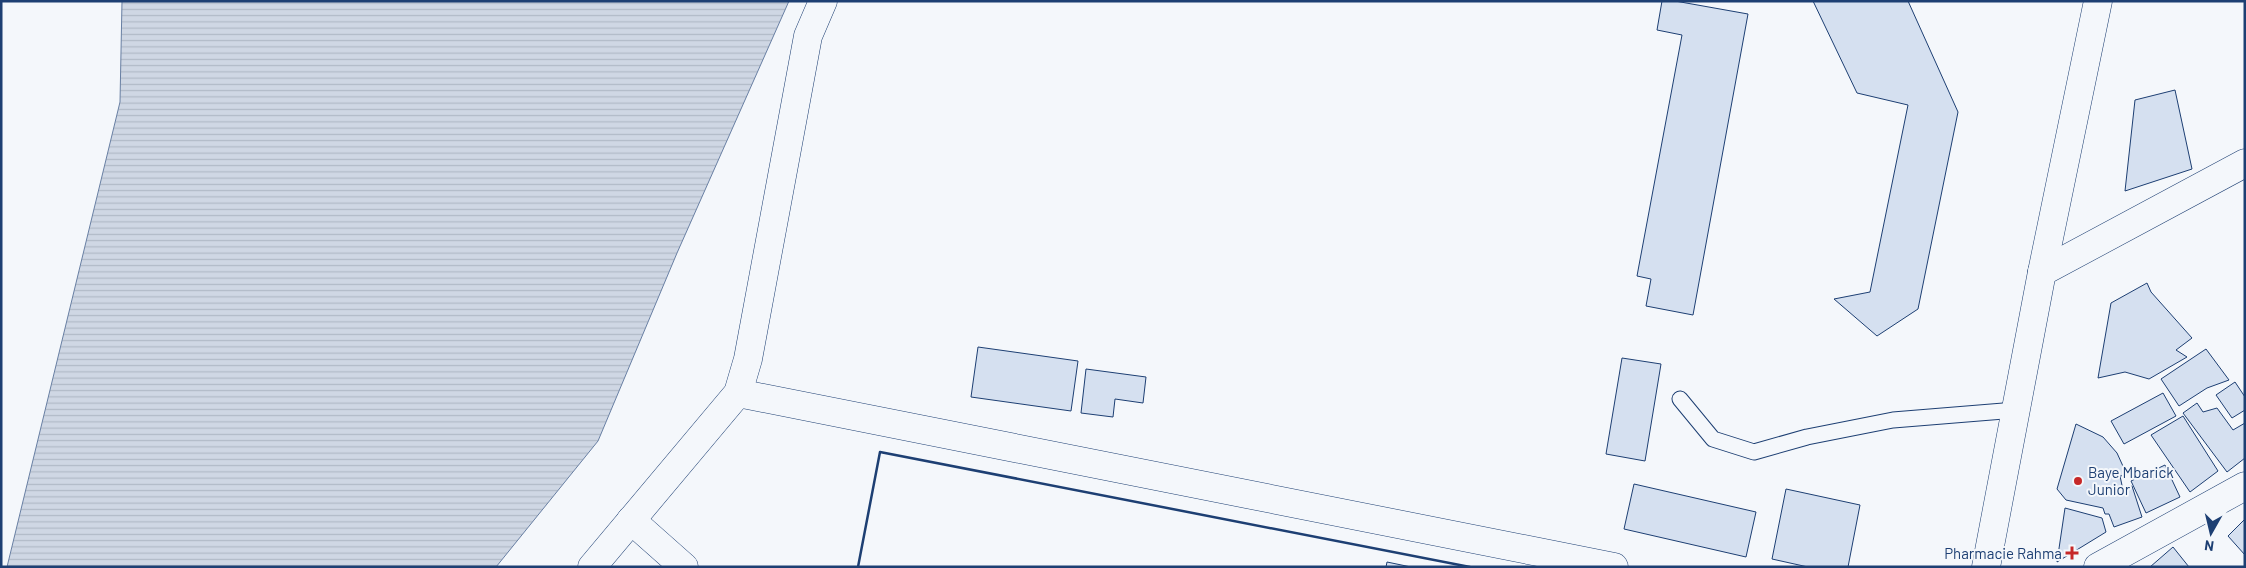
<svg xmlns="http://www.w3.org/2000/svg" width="2246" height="568" viewBox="0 0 2246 568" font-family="Barlow,sans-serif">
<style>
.water{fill:url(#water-rules);stroke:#687fa3}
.building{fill:#d5e0f0;stroke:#1d3f73}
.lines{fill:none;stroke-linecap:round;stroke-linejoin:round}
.service-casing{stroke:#1d3f73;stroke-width:17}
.minor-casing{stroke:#1d3f73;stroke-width:29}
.tertiary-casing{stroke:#1d3f73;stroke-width:29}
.service{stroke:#f4f7fb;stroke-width:15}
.minor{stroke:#f4f7fb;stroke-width:28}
.tertiary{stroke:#f4f7fb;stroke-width:28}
.wall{stroke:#1d3f73;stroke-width:2.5}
.poi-dot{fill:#c62828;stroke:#f4f7fb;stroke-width:2}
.labels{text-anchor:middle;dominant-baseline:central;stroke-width:4;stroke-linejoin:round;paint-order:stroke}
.poi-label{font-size:15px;fill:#1d3f73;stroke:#f4f7fb;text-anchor:start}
</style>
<defs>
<pattern id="water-rules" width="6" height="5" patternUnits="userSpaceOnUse" patternTransform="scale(1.25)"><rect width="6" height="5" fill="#cfd7e4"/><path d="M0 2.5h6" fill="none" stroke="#b1bac7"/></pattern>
</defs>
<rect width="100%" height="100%" fill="#f4f7fb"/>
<path class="water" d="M122,1H789L677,253L598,441L496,567H7L120,102Z"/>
<g class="building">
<path d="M1662,1H1675L1748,14L1693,315L1646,306L1651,279L1637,276L1682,35L1657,30Z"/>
<path d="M1813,1H1908L1958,112L1918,309L1877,336L1834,299L1870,292L1908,105L1857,93Z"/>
<path d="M2175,90L2192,169L2125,191L2135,100Z"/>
<path d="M2147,283L2151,292L2192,338L2176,350L2187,357L2149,379L2125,372L2098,378L2111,303Z"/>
<path d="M978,347L1078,361L1071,411L971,397Z"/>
<path d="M2206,349L2229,380L2207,388L2179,406L2161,379Z"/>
<path d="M1622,358L1661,364L1645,461L1606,454Z"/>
<path d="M1086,369L1146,377L1143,403L1115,399L1113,417L1081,413Z"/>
<path d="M2235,382L2245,397V410L2232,418L2216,395Z"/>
<path d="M2163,393L2176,416L2124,444L2111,421Z"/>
<path d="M2197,403L2203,412L2217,408L2233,430L2245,423V458L2227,472L2183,413Z"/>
<path d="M2183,416L2218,471L2190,492L2151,435Z"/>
<path d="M2076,424L2103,437L2117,453L2127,475L2120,476L2123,490L2132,486L2142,517L2114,527L2109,514H2105L2103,508L2066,500L2057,489Z"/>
<path d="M2165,465L2180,497L2146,513L2131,481Z"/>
<path d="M1634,484L1756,512L1746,557L1624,529Z"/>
<path d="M1786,489L1860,505L1848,567H1808L1772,559Z"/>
<path d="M2065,508L2102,518L2106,532L2057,562Z"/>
<path d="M2245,519V555L2228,536Z"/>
<path d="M2173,547L2189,567H2150Z"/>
<path d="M1387,562L1411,567H1386Z"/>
</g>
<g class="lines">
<g class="service-casing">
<path id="service" d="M1680,399L1713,439L1754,452L1807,437L1893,420L2016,410"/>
</g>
<g class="minor-casing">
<g id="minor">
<path d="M2042,272L2245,163"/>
<path d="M738,393L1614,567"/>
<path d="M631,520L684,567"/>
<path d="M592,567L738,393L748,359L808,36L823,1"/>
<path d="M2098,567L2245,486"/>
</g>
</g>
<g class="tertiary-casing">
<path id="tertiary" d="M1986,567L2042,272L2098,1"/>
</g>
<use href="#service" class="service"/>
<use href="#minor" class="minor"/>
<use href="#tertiary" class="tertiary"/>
<path class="wall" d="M858,567L880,452L1470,567"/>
</g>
<g class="poi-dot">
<circle cx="2078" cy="481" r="5"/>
<path d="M2069.5 545.5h5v5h5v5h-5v5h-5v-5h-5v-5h5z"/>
</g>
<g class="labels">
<g class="poi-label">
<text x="2088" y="472">Baye Mbarick<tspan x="2088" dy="17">Junior</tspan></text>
<text x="2062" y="553" text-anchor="end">Pharmacie Rahma</text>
</g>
</g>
<rect width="2246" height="568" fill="none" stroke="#1d3f73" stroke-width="5"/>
<g transform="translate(2211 533) rotate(188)" stroke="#f4f7fb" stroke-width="4" paint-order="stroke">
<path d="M0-4L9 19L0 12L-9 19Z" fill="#1d3f73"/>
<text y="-8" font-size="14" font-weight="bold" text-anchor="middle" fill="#1d3f73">N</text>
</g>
</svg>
